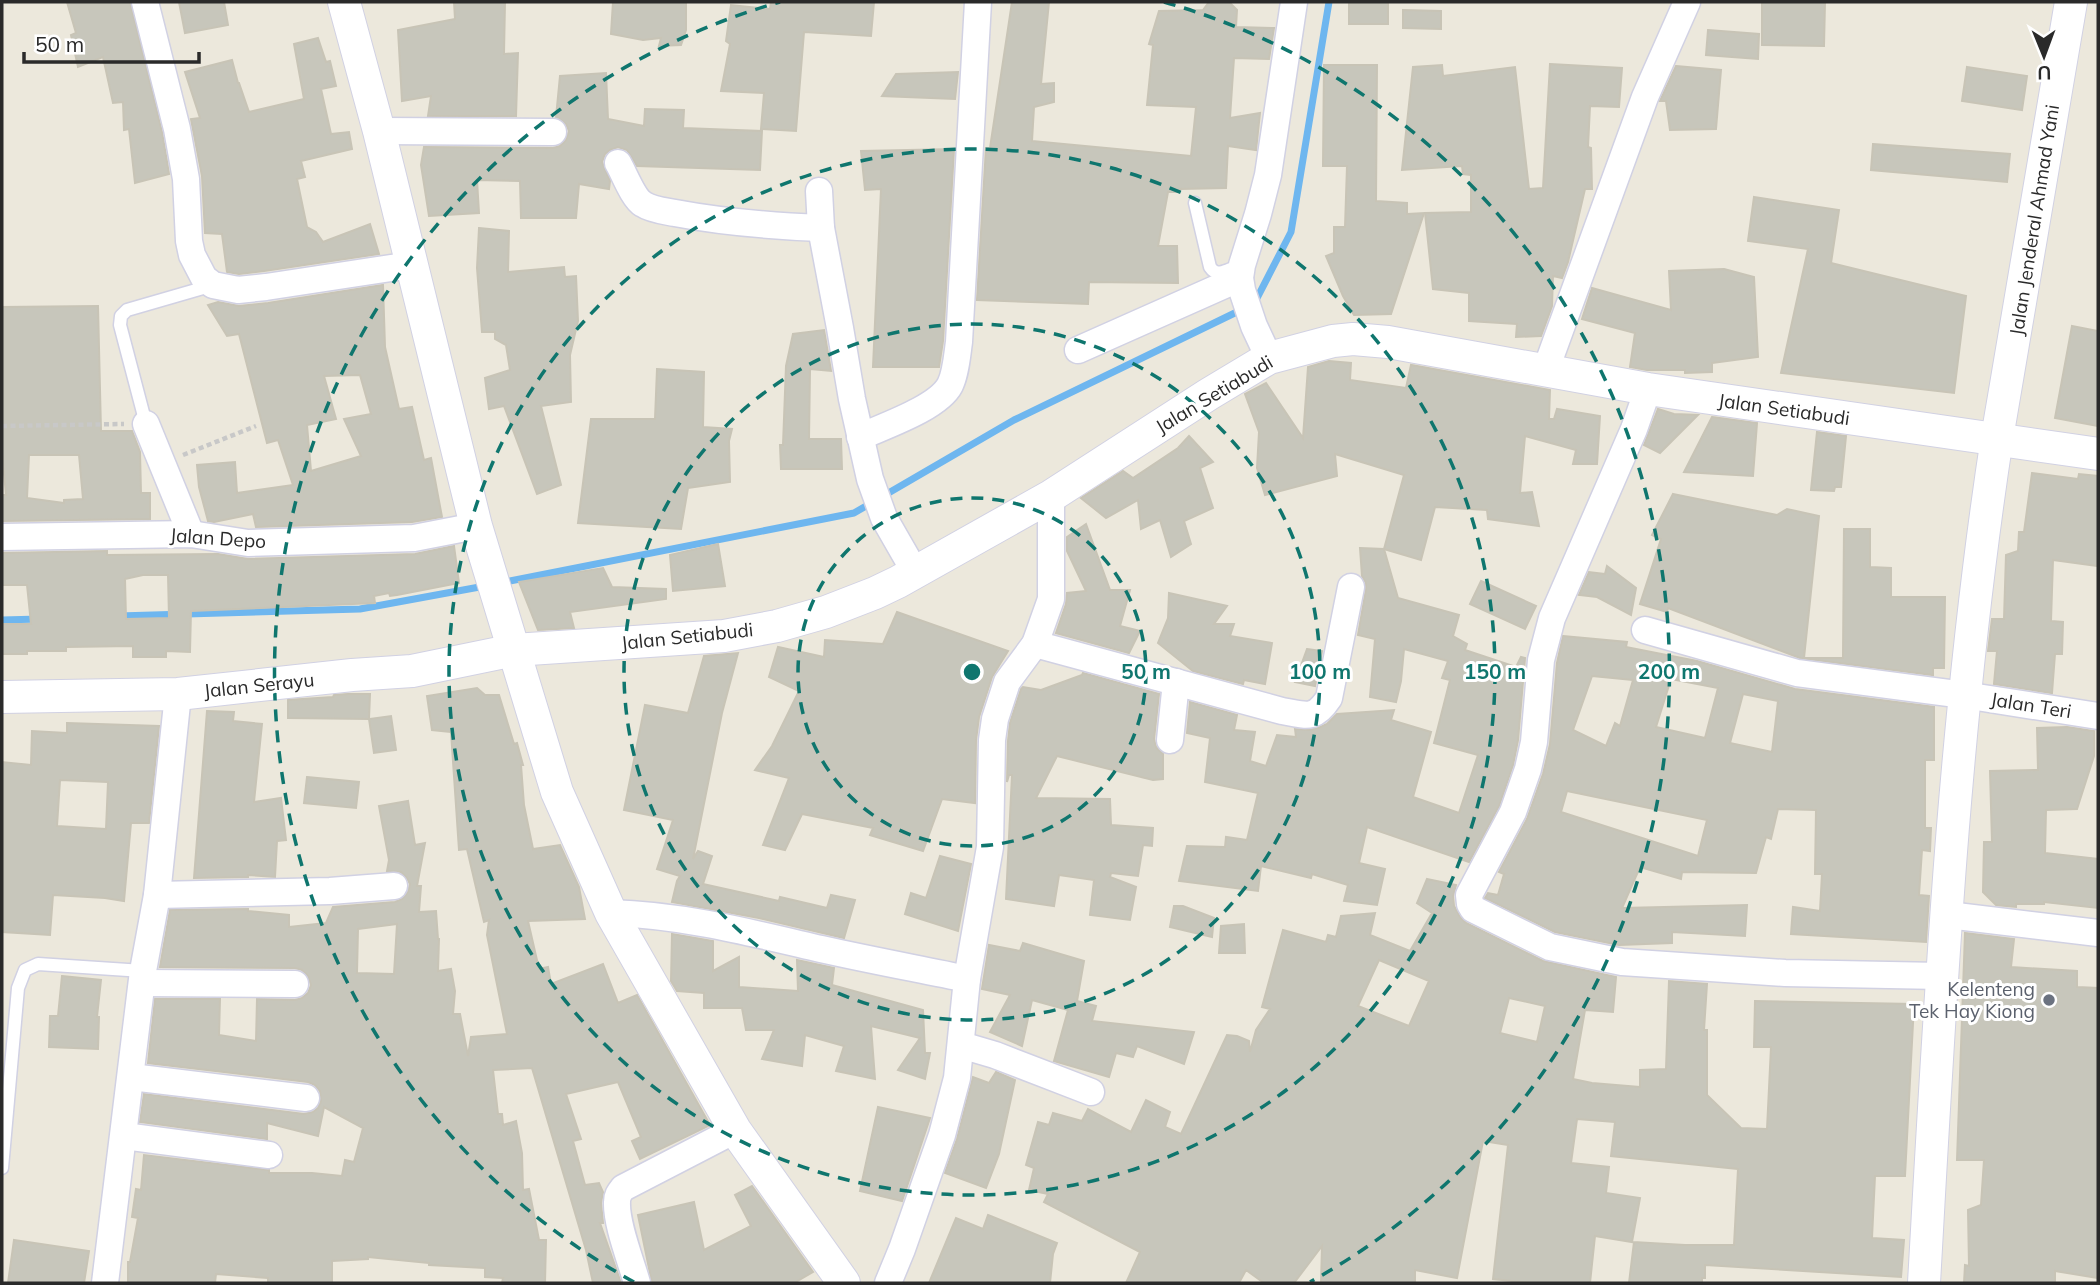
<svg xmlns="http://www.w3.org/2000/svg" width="2100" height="1285" viewBox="0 0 2100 1285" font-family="Mulish,sans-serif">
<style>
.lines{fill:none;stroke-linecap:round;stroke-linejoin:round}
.stream{stroke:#6eb6ef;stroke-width:7}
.building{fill:#c7c6bb;stroke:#c8c4b6;stroke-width:2;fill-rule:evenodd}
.service-casing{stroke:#d1d1e3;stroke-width:15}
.minor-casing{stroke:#d1d1e3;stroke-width:29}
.tertiary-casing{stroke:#d1d1e3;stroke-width:34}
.path{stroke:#c8c8c8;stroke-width:4.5;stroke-dasharray:5 3.5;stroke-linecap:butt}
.service{stroke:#fff;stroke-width:12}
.minor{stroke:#fff;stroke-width:26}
.tertiary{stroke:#fff;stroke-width:32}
.ring{fill:none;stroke:#0f766e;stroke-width:3.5;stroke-dasharray:12 9}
.worship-dot{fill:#6b7280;stroke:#fff;stroke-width:2.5}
.labels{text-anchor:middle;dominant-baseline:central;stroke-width:6;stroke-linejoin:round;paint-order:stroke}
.street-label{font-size:19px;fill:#2a2a2a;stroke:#fff}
.worship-label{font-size:19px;fill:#5b616d;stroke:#fff;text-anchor:end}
.centre{fill:#0f766e;stroke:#fff;stroke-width:3.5}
.ring-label{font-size:21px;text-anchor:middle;font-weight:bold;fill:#0f766e;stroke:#fff;stroke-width:6;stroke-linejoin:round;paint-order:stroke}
</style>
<rect width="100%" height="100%" fill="#ece8dc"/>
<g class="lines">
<g class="stream">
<path d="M1254,304L1291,232L1329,2"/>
<path d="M500,583L854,513L1014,420L1243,309"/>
<path d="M118,616L360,609L485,586"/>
<path d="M2,620L40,619"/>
</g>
</g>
<g class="building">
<path d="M67,2H130L162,132L169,174L135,183L129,129L124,130L123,102L113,103L103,57L78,67L71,35L76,33Z"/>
<path d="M179,2H224L228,25L185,33Z"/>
<path d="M454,2H505L504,54L518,53L516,116H428L431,96L402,101L398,30L455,19Z"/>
<path d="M613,2H686V30L681,45L659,46L661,38L643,40L611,34Z"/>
<path d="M771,2H874L871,36L804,32L796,131L761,129L764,93L721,91L730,44L726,41L731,5L770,9Z"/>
<path d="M1012,2H1049L1041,84L1054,83V102L1034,107L1032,141L1191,156L1196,107L1147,105L1153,45L1149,44L1159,11L1203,10L1209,2H1229L1237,10L1236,27L1274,28L1269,59L1234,58L1230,118L1260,113L1256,150L1228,146L1226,188L1180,189L1179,192H1168L1158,246H1177L1178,283L1089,282L1088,304L977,300L986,148H990Z"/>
<rect x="1349" y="2" width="39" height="22"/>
<path d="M1762,2H1825L1824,46L1762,45Z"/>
<path d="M1403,10L1441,11V29L1403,28Z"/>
<path d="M1708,30L1759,34L1758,59L1706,55Z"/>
<path d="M318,38L326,62L330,61L336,86L321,89L331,134L349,132L352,149L301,161L305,177L297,179L307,227L316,232L323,242L370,224L379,254L264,271L239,274L227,272L222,234L205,233L202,176L191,119L200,118L185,72L232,60L238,83H239L249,112L304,99L294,44Z"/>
<path d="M1550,64L1622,68L1619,107L1590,106L1588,147L1591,148L1592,189H1585L1568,262L1562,278L1553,276L1552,306L1541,336L1516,337L1517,324L1469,321V293L1433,289L1425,213L1471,212V175L1463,174L1462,166L1402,170L1413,67L1442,65L1443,76L1515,67L1529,189L1543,188Z"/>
<path d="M1324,65H1377L1376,201L1407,203V214L1424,213L1391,314L1354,315L1343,296L1326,256L1334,253V227H1345L1347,166H1323Z"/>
<path d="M1676,66L1721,70L1716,129L1670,130L1666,101H1660Z"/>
<path d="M1967,67L2027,76L2022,110L1962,101Z"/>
<path d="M958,72L955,99L882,96L896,74Z"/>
<path d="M606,73L608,119L644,126L645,109L684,110L683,128L762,131L760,170L637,166L627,150L618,147L610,150L605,154L602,162L610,181L609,189L579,184L576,218H521L520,181L477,180L479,213L429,216L421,165L424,147L553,148L560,146L566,140L569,131L566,124L556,117L560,76Z"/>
<path d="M1873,144L2010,154L2007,182L1871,170Z"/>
<path d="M954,149L943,341L939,367H873L881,189L865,190L861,151Z"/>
<path d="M1754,197L1839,210L1831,263L1966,296L1954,393L1781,373L1808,249L1748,241Z"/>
<path d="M479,228L509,231L508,272L564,267L565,277L576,276L578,321L570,355L571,402L541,406L561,485L537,494L504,406L489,409L485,378L510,370L506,345L495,339V332H482L477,268Z"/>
<path d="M1724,269L1754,277L1758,357L1712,363V372L1685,373V370H1647L1630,367L1635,333L1582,319L1592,288L1671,310L1669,271Z"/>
<path d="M383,285L385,347L399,409L412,407L424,460L431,458L442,517L412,522L256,527L253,514L214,522L208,521L199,487L197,465L235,462L237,493L293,485L278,440L267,443L239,334L227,336L208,305L218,302L239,306L268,303ZM360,375L371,414L344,419L361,456L311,471L307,425L336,419L324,376Z"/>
<path d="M98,306L101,431H132L140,452L141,493H150V519L2,521V495H6L2,453V307ZM29,455H79L83,499L64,500V503L27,498Z"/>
<path d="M2072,326L2098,331V426L2055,418Z"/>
<path d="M824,330L831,371L810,369L809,439H841L842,469H781L780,445H783L786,366L793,334Z"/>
<path d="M1329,361L1351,363L1350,380L1406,388L1411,365L1550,390L1549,419H1554L1557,409L1600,416L1597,464H1573L1576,450L1525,436L1520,493L1532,492L1539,526L1488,519L1487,510L1435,507L1421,560L1384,549L1404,475L1335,454L1337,476L1265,495L1257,468L1259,432L1245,394L1266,383L1303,438L1308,367Z"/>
<path d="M657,369L704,372L703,427L732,429L729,441L730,482L688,488L681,529L578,523L591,419H655Z"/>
<path d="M1658,409L1674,414L1698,415L1660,453L1644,445Z"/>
<path d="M1712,417L1757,423L1753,476L1684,472Z"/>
<path d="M1817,432L1846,436L1841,487H1835L1834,491L1811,490Z"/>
<path d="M1189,436L1213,462L1200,468L1213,508L1184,521L1191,544L1171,557L1160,520L1141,529L1138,500L1106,518L1081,498L1123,471L1133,478L1178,448Z"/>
<path d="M2032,473L2078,479L2079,474L2098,476V566L2053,560L2051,621L2063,622L2062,654H2055L2052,693L1994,684L1997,651H1988L1992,619H2004L2006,555L2018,551L2019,532H2024Z"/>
<path d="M1673,494L1777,515L1787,509L1819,516L1804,658H1843L1844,529H1870V567L1891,568V597H1945L1944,668H1933V675L1800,658L1668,608L1667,612L1640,604L1661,539L1652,535Z"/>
<path d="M1086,524L1110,590H1130L1120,626L1140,631L1129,653L1056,633L1066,604L1067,593L1086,591L1067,551V537Z"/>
<path d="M718,544L725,586L673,591L670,555Z"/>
<path d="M454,546L459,583L397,595L390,596L389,593L374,596L375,603L191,611L190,652L166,651V657H133V646L66,647V651H27V654H2V624H31L27,585H2V553L107,551V555L218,554L248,559L415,554ZM143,575H168L169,618L126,619L125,579Z"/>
<path d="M1360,548L1384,549L1398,598L1459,615L1453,636L1467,644L1465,650L1516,667L1521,657L1525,658L1518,740L1513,765L1499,806L1469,862L1367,827L1359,863L1385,869L1377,905L1344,901L1348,885L1312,874L1311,878L1261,866L1258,891L1179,881L1187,846L1225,847L1226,837L1247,840L1258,793L1205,782L1210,738L1187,733L1190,702L1237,715L1234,730L1255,732L1250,761L1266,766L1277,735L1296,737L1295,729L1309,730L1318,728L1327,724L1337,714L1394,710L1391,720L1431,732L1413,797L1459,813L1478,755L1434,743L1450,680L1442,678L1448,661L1404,649L1401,681L1396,702L1370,697L1375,639L1358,635L1366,589V583L1362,576Z"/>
<path d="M1607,566L1636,588L1631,615L1597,597L1579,595L1589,572L1605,574Z"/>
<path d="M603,568L612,587L666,589V599L570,612L574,628L538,630L519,582Z"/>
<path d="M1481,581L1536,606L1525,629L1470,604Z"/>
<path d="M1169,593L1227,606L1214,624H1234L1230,636L1272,643L1265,684L1244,680L1243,684L1193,671L1158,643L1168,618Z"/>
<path d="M897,612L1008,651L992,677L979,717L976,740L975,803L942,799L923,851L870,835L873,828L802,814L785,850L763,845L789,778L755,770L772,746L799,691L769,677L778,647L824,657L825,640L883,644Z"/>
<path d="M1563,636L1627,642L1626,647L1697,661L1795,689L1934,707V760H1925V828H1931L1930,851L1922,850L1919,895L1929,896L1926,942L1791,934L1793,907L1820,911L1822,874H1815L1816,810L1778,809L1771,839L1766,837L1756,873L1682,872L1681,879L1640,867L1622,908L1747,905L1745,936L1672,932V943L1619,945L1555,932L1485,898L1488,893L1498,895L1504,874L1499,872L1527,819L1543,774L1550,744L1557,663ZM1592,676L1633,680L1620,726L1615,723L1606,746L1573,730ZM1671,679L1718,688L1705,738L1656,727ZM1743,694L1778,701L1772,752L1730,743ZM1567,791L1707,820L1698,856L1561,812Z"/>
<path d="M1307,649L1322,651L1315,686L1295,682Z"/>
<path d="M738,653L722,713L693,859L698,851L712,856L703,884L779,901L780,897L827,908L831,895L855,900L844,938L759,918L672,902L677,881L680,876L657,869L673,820L624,810L645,705L688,713L704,656Z"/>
<path d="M1083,673L1159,694L1154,739L1156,747L1163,754V779L1153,780L1057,756L1036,798L1110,799L1111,825L1153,828L1152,846L1143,845L1138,876L1111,873L1110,877L1136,887L1130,920L1090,915L1094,880L1059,875L1054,906L1006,899L1012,775H1009L1007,782L1008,741L1010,723L1021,689L1023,687L1041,690L1082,675Z"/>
<path d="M477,688L485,695H499L514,744L517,743L523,765H521L524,805L533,849L560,845L579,887L585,919L528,921L539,969L548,967L551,984L603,964L618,1003L637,995L710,1125L640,1159L632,1141L641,1137L618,1082L566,1094L581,1139L573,1141L585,1185L599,1183L603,1192L601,1203L603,1223H600L621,1283H593L586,1250L532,1068L493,1070L498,1114H502L503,1125L516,1121L522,1153L523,1190L529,1189L539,1240H546L545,1283H502L503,1278L485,1277V1268L429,1265V1263L368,1257V1259L332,1261V1283H268V1278L216,1274L215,1283H128V1262H130L138,1218L132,1217L136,1189L141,1190L144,1155L269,1170V1173H312L342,1176L345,1160L354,1162L363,1128L324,1107L318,1136L267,1123V1139L140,1122L144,1094L304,1114L313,1112L318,1108L321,1101L320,1091L315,1085L308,1082L148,1063L155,999H220L219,1035L256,1041L257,999L295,1000L302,998L308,993L311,985L308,976L302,970L295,968L160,967L170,910L248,909V911L289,915V927L326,923L333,907L395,902L402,899L408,892L410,884L407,878L401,872L387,871L389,860L379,806L408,801L415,845L425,843L417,886H421L419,912L436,911L438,939H439L438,971L451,969L455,991L453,1014H460L468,1056L471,1037L507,1034L487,935L489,920L484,922L467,849L459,850L451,732L432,730L427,696ZM397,924L394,974L357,973L358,929Z"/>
<path d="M348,694H370L369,719L288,718V700L333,697L334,695Z"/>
<path d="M207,711L234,712L233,721L262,724L254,802L281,798L286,840L277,841L275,877L248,875V877L194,878Z"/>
<path d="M391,716L396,750L374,753L369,719Z"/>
<path d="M67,723L159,726L149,823H131L124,901L105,898L53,895L50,935L2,932V762L31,765L32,731L67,733ZM60,780L108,782L106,829L57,826Z"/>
<path d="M2067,727L2094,731V756L2077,809L2046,810L2045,853L2098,859V908L2044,902V904H2016V907L1996,905L1983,892L1984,842H1992L1990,771L2038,770L2037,728Z"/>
<path d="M307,777L359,782L356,808L304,803Z"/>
<path d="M940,856L971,864L958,931L905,914L911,893L926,898Z"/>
<path d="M1427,879L1456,885L1453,896L1454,906L1460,917L1466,923L1543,961L1616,977L1613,1012L1585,1010L1573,1079L1592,1083L1640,1087V1070L1666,1069L1669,981L1707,984L1704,1030H1707V1095L1741,1128L1767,1129L1771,1047H1754L1755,1001L1914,1004L1905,1176H1875L1872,1238L1904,1240L1901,1277L1705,1265V1278H1702V1283H1629L1634,1242L1685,1245H1734L1738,1169L1611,1156L1615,1122L1577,1119L1571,1163L1609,1167L1606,1193L1640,1198L1632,1242L1595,1236L1590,1283H1530L1493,1279L1508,1145L1483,1141L1457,1278L1415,1270V1283H1321L1322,1246L1294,1283H1264L1246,1270L1239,1283H1126L1140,1252L1044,1202L1048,1194L1029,1190L1034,1168L1026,1165L1038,1122L1049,1125L1053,1113L1082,1121L1088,1109L1131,1132L1146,1100L1170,1112L1165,1127L1181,1134L1227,1035L1237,1036L1249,1041L1250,1052L1256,1030L1270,1009L1262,1007L1283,930L1326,942L1328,935L1336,937L1341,916L1375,913L1370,935L1410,951L1432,913L1417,903ZM1379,960L1429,981L1409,1026L1358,1006ZM1509,998L1545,1006L1537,1042L1500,1033Z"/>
<path d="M1174,906H1183L1214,918L1212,937L1170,927Z"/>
<path d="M1244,924L1245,953H1219L1221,926Z"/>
<path d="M1965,933L2014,939L2011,967L2077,971V987L2098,988V1278L2055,1271V1283H1964L1965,1265L1969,1266L1968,1210L1981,1205L1984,1160H1957Z"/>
<path d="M672,934L713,941V971L739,957V987L798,991L797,960L834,968L832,985L923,1010L925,1053H930L925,1079L898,1070L920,1038L871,1026L875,1079L836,1071L844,1046L805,1035L802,1066L762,1059L774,1030H746L742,1008H704V993L677,991L671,981Z"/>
<path d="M1023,943L1084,961L1077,1001L1096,1006L1092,1021L1194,1032L1184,1064L1137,1046L1133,1057L1116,1053L1109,1077L1054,1061L1068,1010L1032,1000L1022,1046L990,1032L1010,995L982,989L989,945L1020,951Z"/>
<path d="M62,976L101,980L97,1017H99L98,1049L49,1047L50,1016H58Z"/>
<path d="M996,1072L1015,1080L999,1154L986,1188L945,1173L957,1139L973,1077L989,1083Z"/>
<path d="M878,1107L930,1118L902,1201L860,1191Z"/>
<path d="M752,1186L813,1272L794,1283H652L638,1215L694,1202L704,1250L751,1226L735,1195Z"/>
<path d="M988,1215L1057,1243L1053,1254L1050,1283H929L956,1218L983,1229Z"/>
<path d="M14,1240L89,1251L84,1283H8Z"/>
</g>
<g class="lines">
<g class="service-casing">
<g id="service">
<path d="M1195,203L1210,267C1216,276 1222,272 1231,269"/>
<path d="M146,424L120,325L121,316L127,310L210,286"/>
<path d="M2,1168L18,988L25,970L38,964L143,971"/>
</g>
</g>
<g class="minor-casing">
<g id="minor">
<path d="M145,2L177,129L186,179L189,241L192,255L204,278L213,285L238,290L266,287L411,265"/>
<path d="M379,131L553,132"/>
<path d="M618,163C624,173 633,198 643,204C652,210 665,211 675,213C723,222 772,226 821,228"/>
<path d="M819,191L821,228L840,328L852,399L870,479L884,518L915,572"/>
<path d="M1078,350L1240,278"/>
<path d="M1269,358L1254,326L1242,290L1240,278L1242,265L1258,214L1268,175L1294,2"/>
<path d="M1546,369L1645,97L1687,2"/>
<path d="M1648,389L1634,429L1552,618L1541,660L1534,742L1528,769L1513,812L1469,895L1470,904L1473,909L1550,947L1622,962L1785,973L1941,976"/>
<path d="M146,424L191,534"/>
<path d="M860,437C884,426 938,408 950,385C956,373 957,356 959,342L978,2"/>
<path d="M2,537L191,534L248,543L414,538L476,526"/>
<path d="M1645,630L1797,673L1964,695L2098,716"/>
<path d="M1035,644L1282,711C1306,715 1314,721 1329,698L1351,587"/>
<path d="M1170,740L1176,682"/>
<path d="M157,895L330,891L394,886"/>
<path d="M611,913C683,915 752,933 821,949C870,960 919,969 967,979"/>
<path d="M1948,915L2098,933"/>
<path d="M142,983L295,984"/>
<path d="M961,1045L995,1055L1091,1092"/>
<path d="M131,1077L306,1098"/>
<path d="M124,1136L269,1155"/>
<path d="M105,1283L143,971L157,895L178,694"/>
<path d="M637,1283C631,1261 616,1224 617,1202C617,1196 619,1193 623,1188L735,1130"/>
<path d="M888,1283L902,1249L942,1135L957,1078L967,979L990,847L992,740L995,719L1007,682L1035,644L1051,599V496"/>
</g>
</g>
<g class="tertiary-casing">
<g id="tertiary">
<path d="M344,2L379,131L476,526L557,792L611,913L735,1130L844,1283"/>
<path d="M2,697L178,694L352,675L412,671L514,650L724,636L777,626L826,612L875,593L898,582L1051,496L1209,394L1269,358L1333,341L1353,339L1388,342L1648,389L2098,454"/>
<path d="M1924,1283C1940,1001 1954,718 1997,438L2071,2"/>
</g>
</g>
<g class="path">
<path d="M2,426L124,424"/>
<path d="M183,455L256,426"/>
</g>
<use href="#service" class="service"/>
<use href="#minor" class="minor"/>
<use href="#tertiary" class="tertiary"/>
</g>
<g class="ring">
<circle cx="972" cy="672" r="174"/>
<circle cx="972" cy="672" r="348"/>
<circle cx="972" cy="672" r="523"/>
<path d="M634 1282A697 697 0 0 1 780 2M1164 2A697 697 0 0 1 1310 1282"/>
</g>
<circle class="worship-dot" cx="2049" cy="1000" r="7"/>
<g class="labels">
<g class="street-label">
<text transform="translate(2034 220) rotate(-81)">Jalan Jenderal Ahmad Yani</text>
<text transform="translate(1214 394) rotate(-31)">Jalan Setiabudi</text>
<text transform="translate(1784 409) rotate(8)">Jalan Setiabudi</text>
<text transform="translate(218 538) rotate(4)">Jalan Depo</text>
<text transform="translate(687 636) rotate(-6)">Jalan Setiabudi</text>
<text transform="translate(259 685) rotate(-6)">Jalan Serayu</text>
<text transform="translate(2031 705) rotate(9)">Jalan Teri</text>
</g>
<g class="worship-label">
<text x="2035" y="989">Kelenteng<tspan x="2035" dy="22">Tek Hay Kiong</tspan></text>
</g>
</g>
<circle cx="972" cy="672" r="10" class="centre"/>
<g class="ring-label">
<text x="1146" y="679">50 m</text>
<text x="1320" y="679">100 m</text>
<text x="1495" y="679">150 m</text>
<text x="1669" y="679">200 m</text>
</g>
<rect width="2100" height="1285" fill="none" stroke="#2a2a2a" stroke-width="7"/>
<g transform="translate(2044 56) rotate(179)" stroke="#ffffff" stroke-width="5" paint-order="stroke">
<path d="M0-5L12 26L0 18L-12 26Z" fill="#2a2a2a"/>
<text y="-10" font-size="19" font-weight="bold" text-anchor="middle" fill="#2a2a2a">U</text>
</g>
<path d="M24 52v10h175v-10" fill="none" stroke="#2a2a2a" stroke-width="3.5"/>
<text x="35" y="52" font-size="21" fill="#2a2a2a" stroke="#ffffff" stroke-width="5" paint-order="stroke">50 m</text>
</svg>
